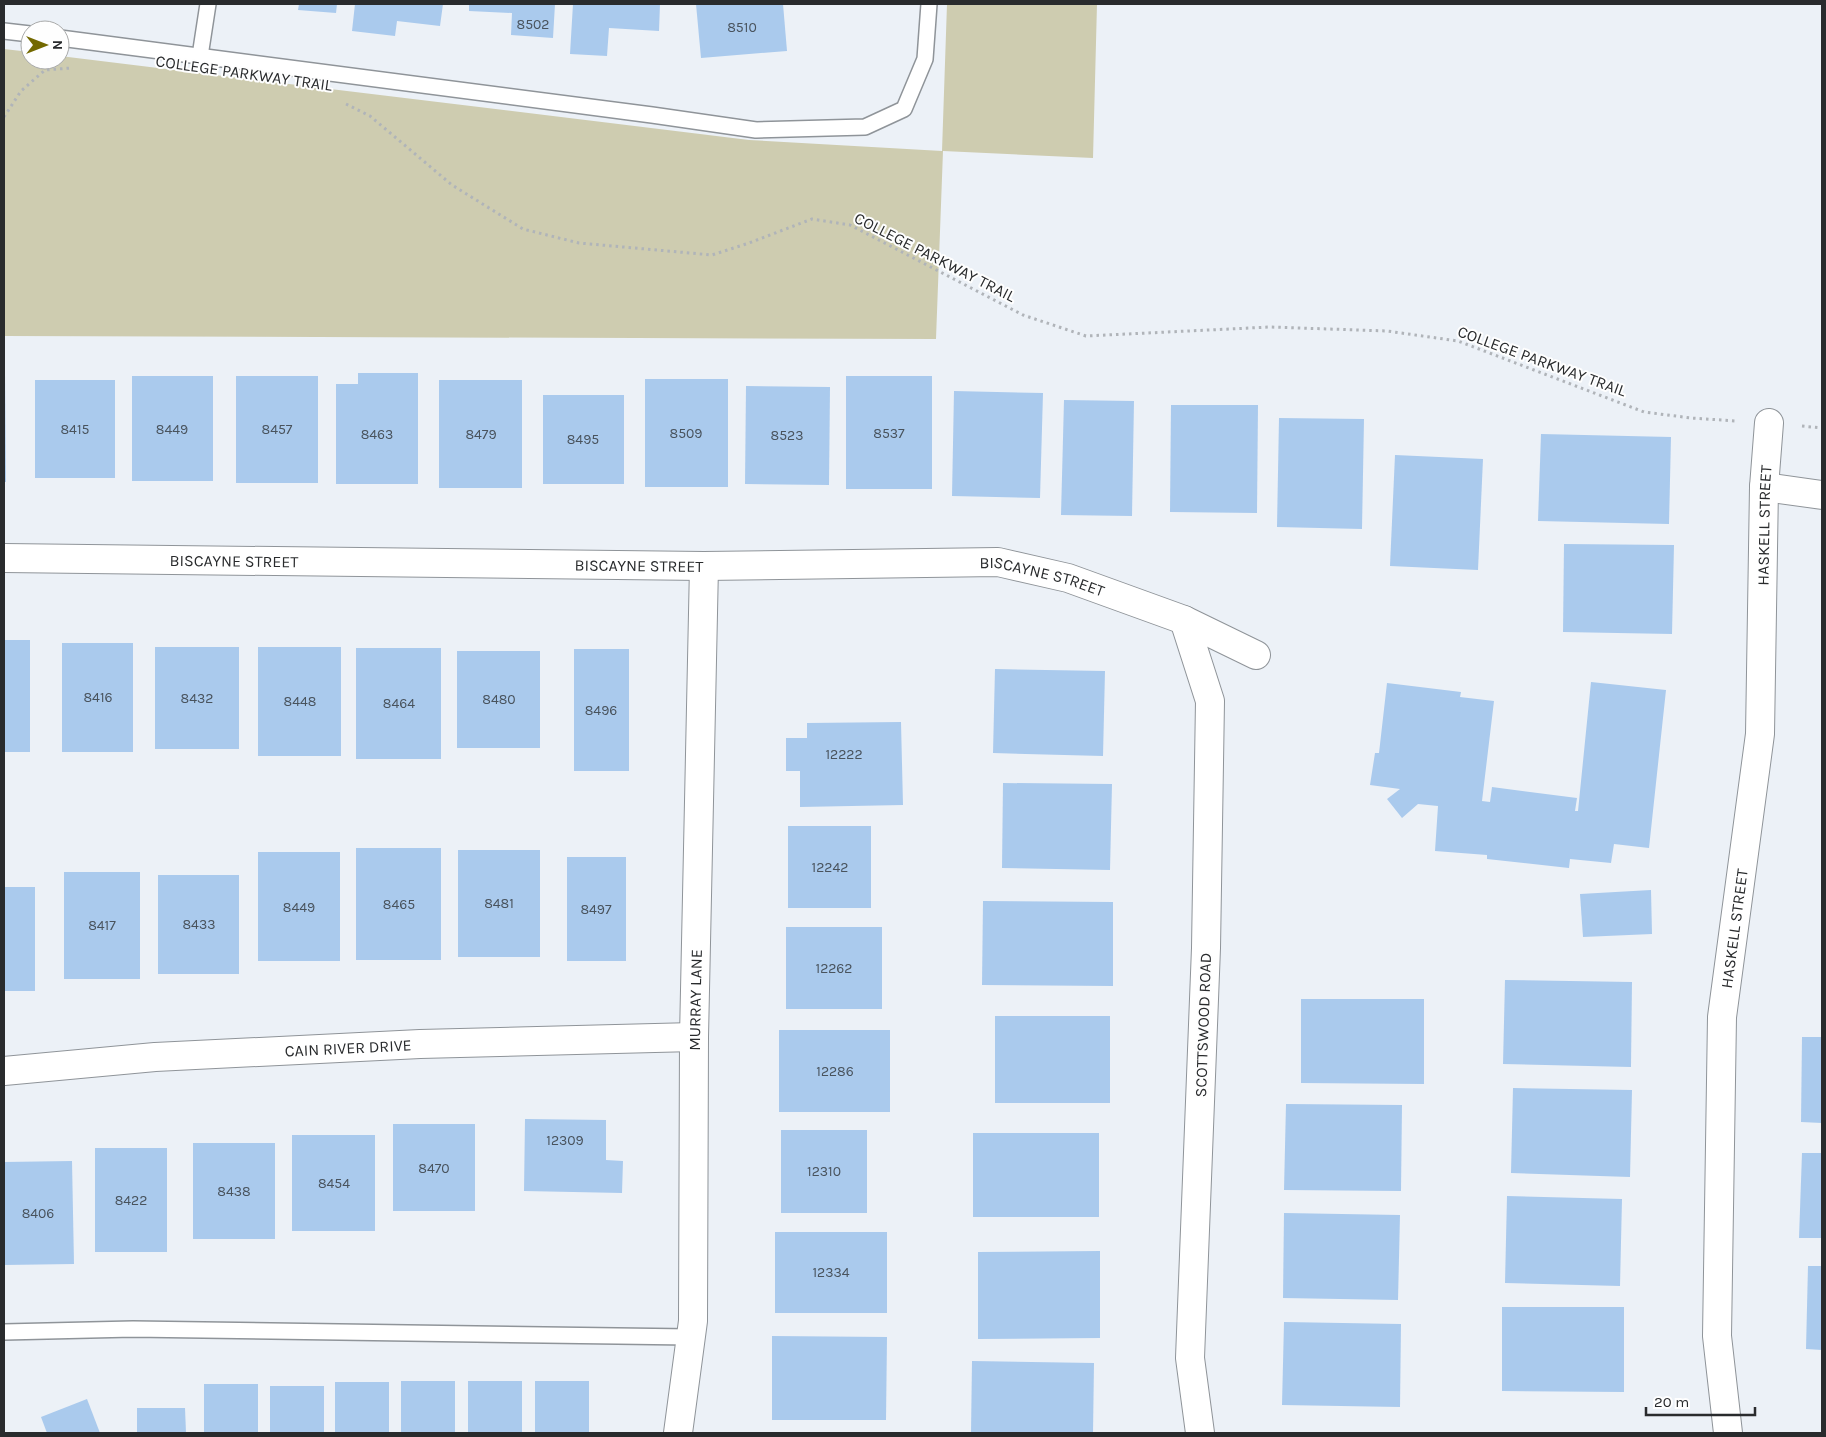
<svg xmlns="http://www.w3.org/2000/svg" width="1826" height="1437" viewBox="0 0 1826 1437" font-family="Karla,sans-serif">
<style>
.green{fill:#ceccb0}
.building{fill:#aacaed}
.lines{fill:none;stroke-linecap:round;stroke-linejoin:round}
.service-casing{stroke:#8f9499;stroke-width:18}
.minor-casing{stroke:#8f9499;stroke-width:30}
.path{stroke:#b0b4b9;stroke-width:3;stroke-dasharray:2.5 4;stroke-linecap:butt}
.service{stroke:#fff;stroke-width:15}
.minor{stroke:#fff;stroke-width:28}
.labels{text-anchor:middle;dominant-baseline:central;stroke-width:4;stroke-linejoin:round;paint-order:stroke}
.number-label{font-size:14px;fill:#49535d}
.street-label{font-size:16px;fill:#292b2d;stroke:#fefefe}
</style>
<rect width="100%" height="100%" fill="#ecf1f7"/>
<path class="green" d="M947,4H1097L1093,158L943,151L936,339L4,336V49L30,52V60H60V56L749,140L942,151Z"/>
<g class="building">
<path d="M299,4H337L336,13L298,10Z"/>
<path d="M355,4H443L440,26L397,21L395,36L352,31Z"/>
<path d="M469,4H555L553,38L511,35L512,13L469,11Z"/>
<path d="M573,4H660L659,31L609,28L607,56L570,54Z"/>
<path d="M696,4H783L787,51L701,58Z"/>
<path d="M4,373H5L6,482H4Z"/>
<path d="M358,373H418V484H336V384H358Z"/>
<rect x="132" y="376" width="81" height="105"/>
<rect x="236" y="376" width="82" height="107"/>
<rect x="846" y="376" width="86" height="113"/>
<rect x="645" y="379" width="83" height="108"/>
<rect x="35" y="380" width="80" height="98"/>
<rect x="439" y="380" width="83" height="108"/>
<path d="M746,386L830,387L829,485L745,484Z"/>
<path d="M954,391L1043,393L1040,498L952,496Z"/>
<rect x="543" y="395" width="81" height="89"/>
<path d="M1064,400L1134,401L1132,516L1061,515Z"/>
<path d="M1171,405H1258L1257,513L1170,512Z"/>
<path d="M1279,418L1364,419L1362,529L1277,527Z"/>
<path d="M1541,434L1671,437L1669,524L1538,521Z"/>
<path d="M1395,455L1483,459L1478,570L1390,566Z"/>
<path d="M1564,544L1674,545L1672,634L1563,632Z"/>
<rect x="4" y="640" width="26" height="112"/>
<rect x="62" y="643" width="71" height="109"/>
<rect x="155" y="647" width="84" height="102"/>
<rect x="258" y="647" width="83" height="109"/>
<rect x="356" y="648" width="85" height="111"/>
<rect x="574" y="649" width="55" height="122"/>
<rect x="457" y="651" width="83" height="97"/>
<path d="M995,669L1105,671L1103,756L993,753Z"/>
<path d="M1591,682L1666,690L1649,848L1614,844L1611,863L1570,859L1569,868L1487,859V855L1435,851L1438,806L1418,804L1402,818L1387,799L1400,789L1370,785L1375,753H1379L1387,683L1461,692L1460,697L1494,701L1482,801L1490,802L1492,787L1577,798L1575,811H1578Z"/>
<path d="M901,722L903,805L800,807V771H786V738H807V723Z"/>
<path d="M1003,783L1112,784L1110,870L1002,868Z"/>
<rect x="788" y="826" width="83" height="82"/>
<rect x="356" y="848" width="85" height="112"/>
<rect x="458" y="850" width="82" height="107"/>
<rect x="258" y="852" width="82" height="109"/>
<rect x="567" y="857" width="59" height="104"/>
<rect x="64" y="872" width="76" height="107"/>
<rect x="158" y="875" width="81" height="99"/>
<rect x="4" y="887" width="31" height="104"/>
<path d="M1651,890L1652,934L1583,937L1580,894Z"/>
<path d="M983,901L1113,902V986L982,985Z"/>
<rect x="786" y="927" width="96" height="82"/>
<path d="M1505,980L1632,982L1631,1067L1503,1064Z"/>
<path d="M1301,999H1424V1084L1301,1083Z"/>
<rect x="995" y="1016" width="115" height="87"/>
<rect x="779" y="1030" width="111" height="82"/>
<path d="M1802,1037H1822V1123L1801,1122Z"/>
<path d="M1513,1088L1632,1090L1630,1177L1511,1173Z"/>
<path d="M1286,1104L1402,1105L1401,1191L1284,1190Z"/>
<path d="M525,1119L606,1120V1160L623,1161L622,1193L524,1191Z"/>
<rect x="393" y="1124" width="82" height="87"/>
<rect x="781" y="1130" width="86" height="83"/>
<rect x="973" y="1133" width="126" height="84"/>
<rect x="292" y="1135" width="83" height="96"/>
<rect x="193" y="1143" width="82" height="96"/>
<rect x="95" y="1148" width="72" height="104"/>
<path d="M1802,1153H1822V1238H1799Z"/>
<path d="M72,1161L74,1264L4,1265V1162Z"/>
<path d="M1507,1196L1622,1199L1620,1286L1505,1283Z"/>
<path d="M1284,1213L1400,1215L1398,1300L1283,1298Z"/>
<rect x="775" y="1232" width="112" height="81"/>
<path d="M1100,1251V1338L978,1339V1252Z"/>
<path d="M1808,1266H1822V1350L1806,1349Z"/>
<path d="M1502,1307H1624V1392L1502,1391Z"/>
<path d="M1284,1322L1401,1324L1400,1407L1282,1405Z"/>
<path d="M772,1336L887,1337L886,1420H772Z"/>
<path d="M972,1361L1094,1363L1093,1433H971Z"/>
<rect x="401" y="1381" width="54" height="52"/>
<rect x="468" y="1381" width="54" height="52"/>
<rect x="535" y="1381" width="54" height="52"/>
<rect x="335" y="1382" width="54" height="51"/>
<rect x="204" y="1384" width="54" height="49"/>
<rect x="270" y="1386" width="54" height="47"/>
<path d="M87,1399L100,1433H47L41,1417Z"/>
<path d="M137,1408H185L186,1433H137Z"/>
</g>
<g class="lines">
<g class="service-casing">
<g id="service">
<path d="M4,31L30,34"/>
<path d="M60,38L652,115L756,130L865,127L904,109L925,59L929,4"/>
<path d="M200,56L208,4"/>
<path d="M4,1332L133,1329L690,1337"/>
</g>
</g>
<g class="minor-casing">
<g id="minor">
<path d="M1764,487L1822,495"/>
<path id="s1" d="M4,558L704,566L998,562L1068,578L1184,620L1256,655"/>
<path d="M1184,620L1210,701L1206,948L1190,1358L1200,1433"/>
<path id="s2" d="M4,1071L155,1057L420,1044L694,1037"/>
<path id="s3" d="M678,1433L693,1321L694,1037L704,566"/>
<path id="s4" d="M1728,1433L1717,1336L1722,1017L1760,734L1764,487L1769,423"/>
</g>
</g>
<g class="path">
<path d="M346,104L370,116L452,185L523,229L579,243L712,255L749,243L812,219L850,225L1023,315L1086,336L1270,327L1387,331L1458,341L1644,412L1691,418L1736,421"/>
<path d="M4,117L21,91L45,70L71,68"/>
<path d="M1802,426L1822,428"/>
</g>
<use href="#service" class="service"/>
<use href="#minor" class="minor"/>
</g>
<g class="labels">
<g class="number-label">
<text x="533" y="24">8502</text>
<text x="742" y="27">8510</text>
<text x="75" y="429">8415</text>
<text x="172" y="429">8449</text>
<text x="277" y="429">8457</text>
<text x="686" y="433">8509</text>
<text x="889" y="433">8537</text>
<text x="377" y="434">8463</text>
<text x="481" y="434">8479</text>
<text x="787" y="435">8523</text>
<text x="583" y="439">8495</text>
<text x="98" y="697">8416</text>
<text x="197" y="698">8432</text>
<text x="499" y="699">8480</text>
<text x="300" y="701">8448</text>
<text x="399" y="703">8464</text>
<text x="601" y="710">8496</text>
<text x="844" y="754">12222</text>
<text x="830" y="867">12242</text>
<text x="499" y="903">8481</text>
<text x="399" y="904">8465</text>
<text x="299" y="907">8449</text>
<text x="596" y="909">8497</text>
<text x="199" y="924">8433</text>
<text x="102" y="925">8417</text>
<text x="834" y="968">12262</text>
<text x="835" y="1071">12286</text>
<text x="565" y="1140">12309</text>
<text x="434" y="1168">8470</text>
<text x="824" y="1171">12310</text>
<text x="334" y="1183">8454</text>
<text x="234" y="1191">8438</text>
<text x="131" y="1200">8422</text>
<text x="38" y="1213">8406</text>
<text x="831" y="1272">12334</text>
</g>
<g class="street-label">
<text transform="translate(244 73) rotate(8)">COLLEGE PARKWAY TRAIL</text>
<text transform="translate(935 257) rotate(27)">COLLEGE PARKWAY TRAIL</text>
<text transform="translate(1542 361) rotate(20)">COLLEGE PARKWAY TRAIL</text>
<text stroke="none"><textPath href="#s4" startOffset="911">HASKELL STREET</textPath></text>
<text stroke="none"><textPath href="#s1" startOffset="230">BISCAYNE STREET</textPath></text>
<text stroke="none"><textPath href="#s1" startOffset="635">BISCAYNE STREET</textPath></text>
<text stroke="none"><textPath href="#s1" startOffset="1040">BISCAYNE STREET</textPath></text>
<text stroke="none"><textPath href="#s4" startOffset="506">HASKELL STREET</textPath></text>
<text stroke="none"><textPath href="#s3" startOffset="434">MURRAY LANE</textPath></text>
<text transform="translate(1203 1025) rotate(-88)">SCOTTSWOOD ROAD</text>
<text stroke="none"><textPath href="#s2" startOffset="345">CAIN RIVER DRIVE</textPath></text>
</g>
</g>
<rect width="1826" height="1437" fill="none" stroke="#292b2d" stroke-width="10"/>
<g transform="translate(45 45) rotate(90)"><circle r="24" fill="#fefefe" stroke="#a9aaaa"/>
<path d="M0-4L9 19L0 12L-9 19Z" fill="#736900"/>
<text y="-8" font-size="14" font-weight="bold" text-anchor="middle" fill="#292b2d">N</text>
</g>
<path d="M1646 1407v8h109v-8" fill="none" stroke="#292b2d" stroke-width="2.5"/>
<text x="1654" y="1407" font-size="15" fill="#292b2d" stroke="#fefefe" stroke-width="4" paint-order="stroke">20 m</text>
</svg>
